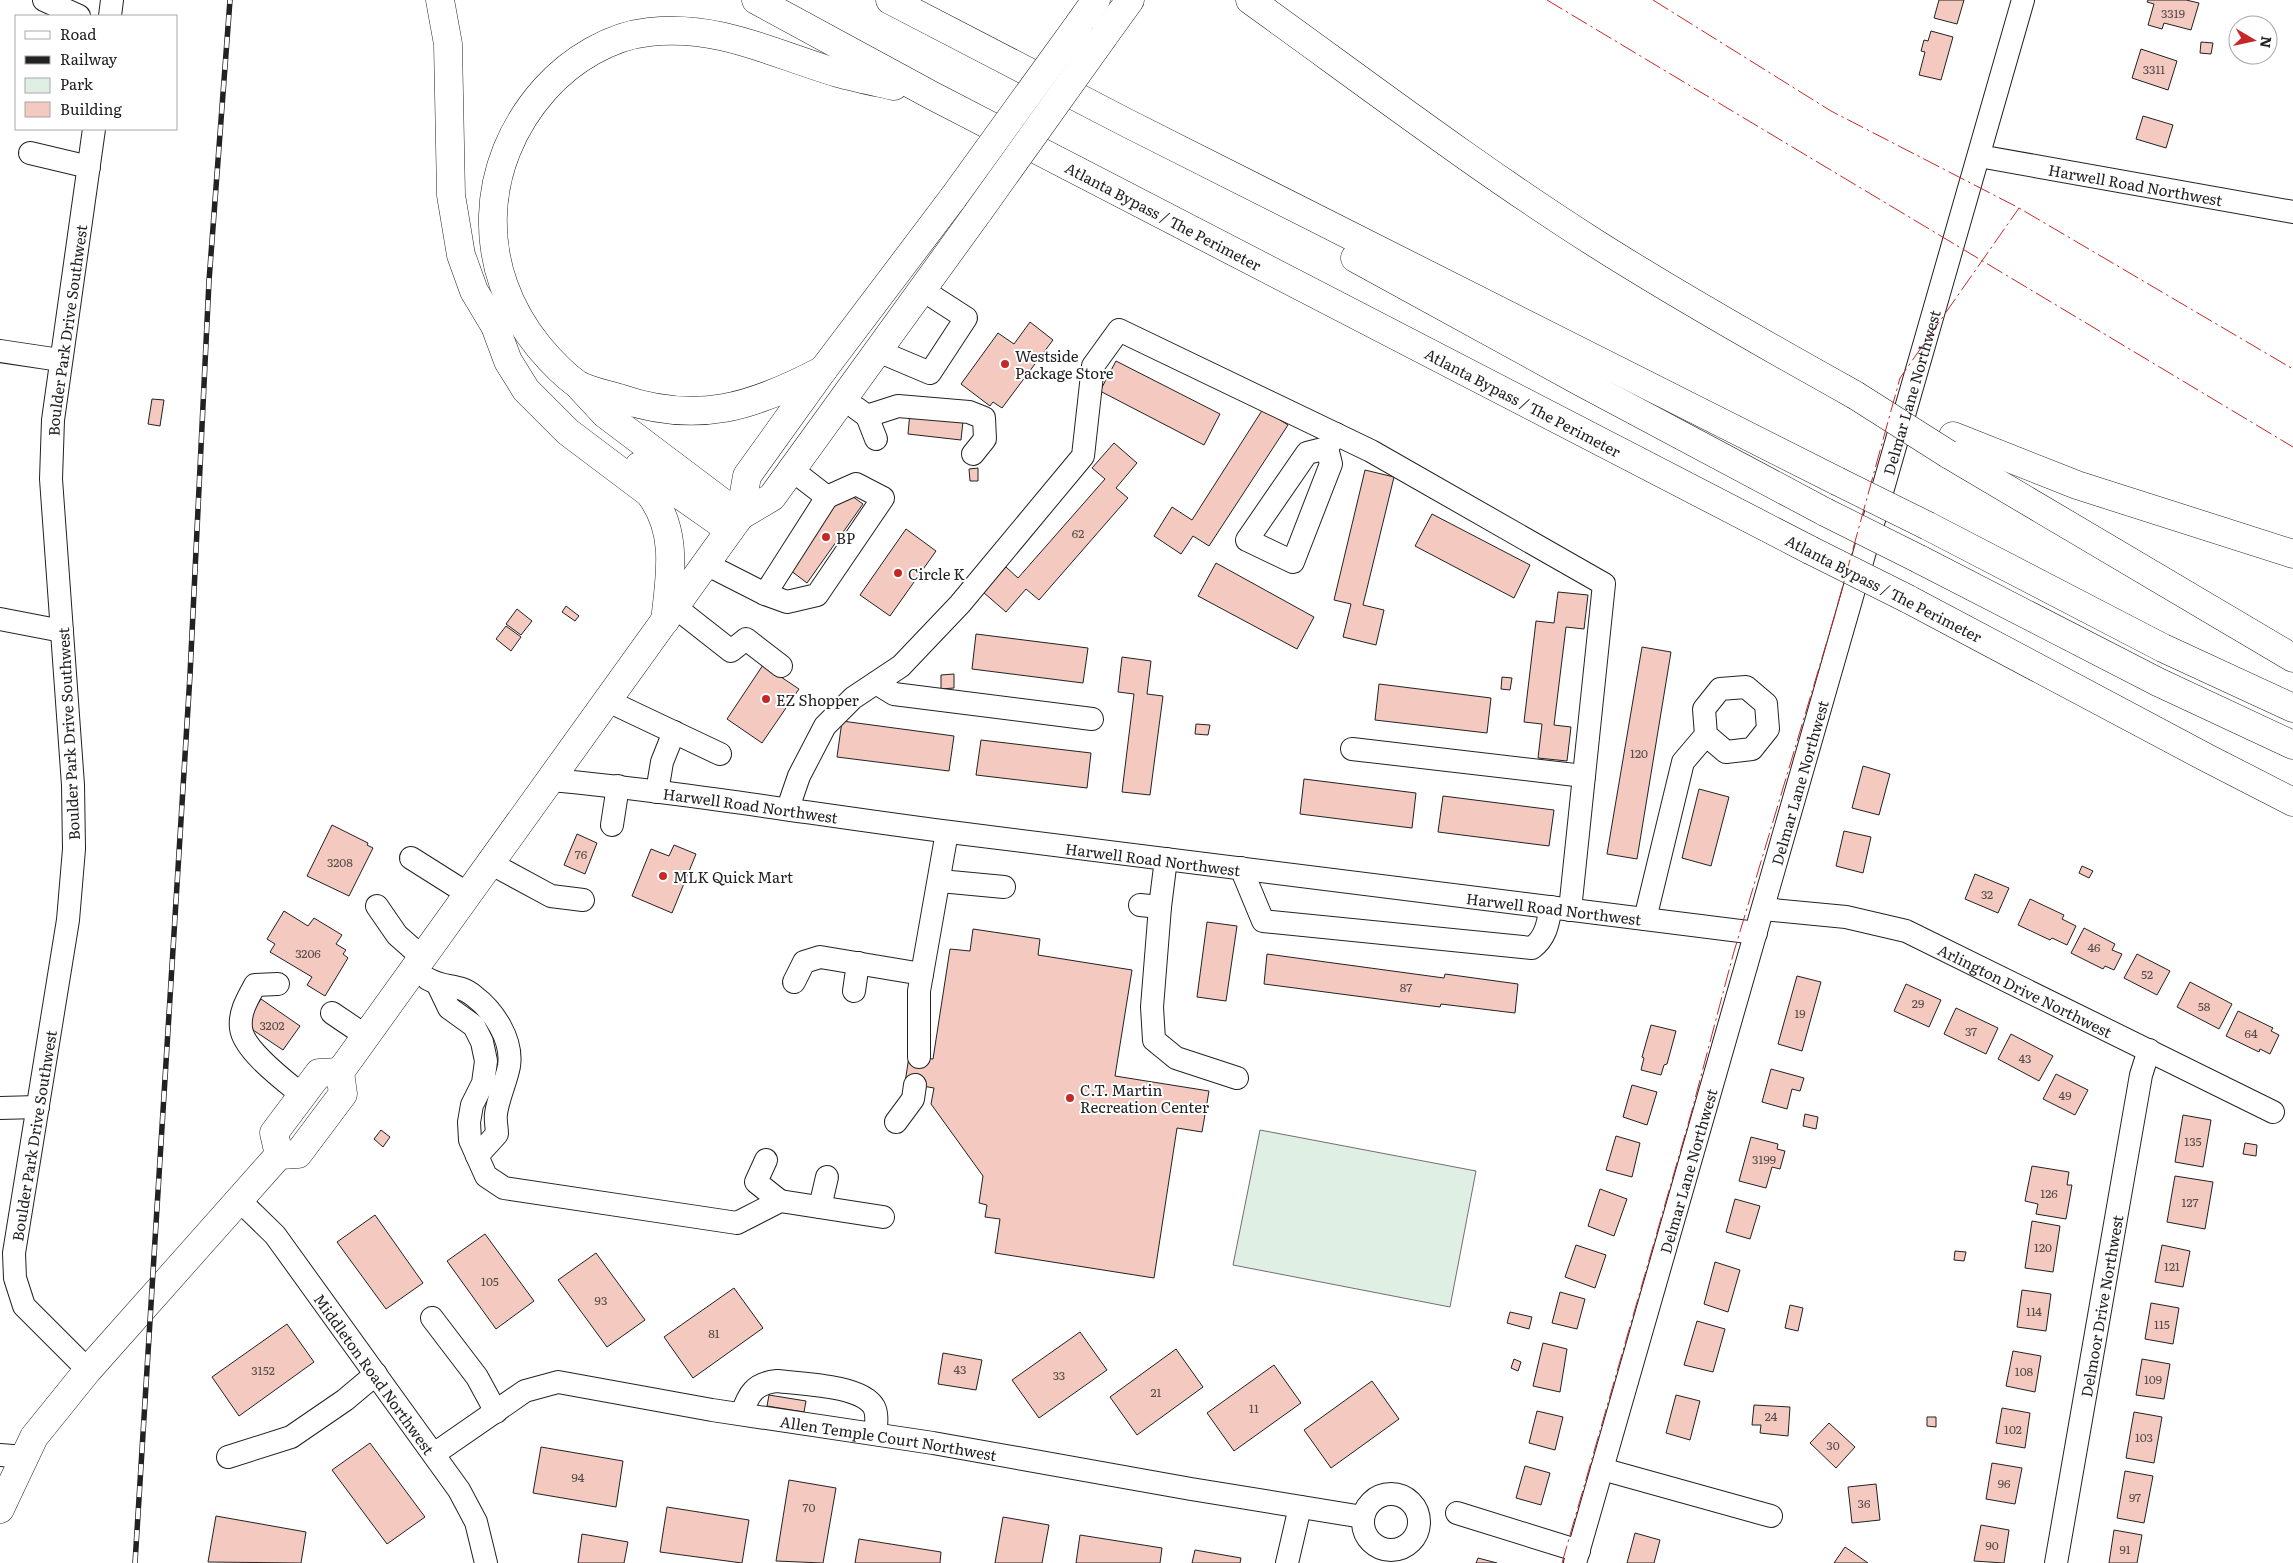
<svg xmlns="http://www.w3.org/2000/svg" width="2293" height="1563" viewBox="0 0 2293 1563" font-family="Literata,serif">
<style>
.green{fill:#e0efe3;stroke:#6f6f6f}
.building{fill:#f3c9c0;stroke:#222}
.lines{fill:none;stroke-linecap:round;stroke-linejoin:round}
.minor-casing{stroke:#222;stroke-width:24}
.major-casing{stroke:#222;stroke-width:29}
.highway-casing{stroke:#222;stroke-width:29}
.minor{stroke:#fff;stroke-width:22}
.major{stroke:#fff;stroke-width:28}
.highway{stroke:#fff;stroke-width:28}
.rail-casing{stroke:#222;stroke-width:5.5}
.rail{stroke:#fff;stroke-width:4;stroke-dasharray:11;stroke-linecap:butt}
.major-bridge-casing{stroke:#222;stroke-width:29;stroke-linecap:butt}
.highway-bridge-casing{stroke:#222;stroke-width:29;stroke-linecap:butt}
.major-bridge{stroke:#fff;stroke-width:28}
.highway-bridge{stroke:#fff;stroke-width:28}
.power{stroke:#c62828;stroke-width:1;stroke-dasharray:18 4 2.5 4;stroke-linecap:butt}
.poi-dot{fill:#c62828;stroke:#fff;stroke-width:2}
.labels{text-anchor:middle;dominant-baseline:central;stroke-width:4;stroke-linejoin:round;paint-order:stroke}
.number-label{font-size:12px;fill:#564c4a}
.street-label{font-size:15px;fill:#222;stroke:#fff}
.poi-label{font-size:15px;fill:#222;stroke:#fff;text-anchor:start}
</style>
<rect width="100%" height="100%" fill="#fff"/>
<path class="green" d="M1260,1130L1476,1171L1450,1307L1233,1265Z"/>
<g class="building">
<path d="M1939,0H1964L1957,24L1934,18Z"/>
<path d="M2148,0H2186L2199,3L2191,30L2164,23L2162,29L2148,25L2154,4L2147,2Z"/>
<path d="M1931,31L1953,37L1941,80L1919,75L1925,52L1921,51L1924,40L1928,41Z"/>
<path d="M2201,42L2213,43L2211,54L2200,53Z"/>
<path d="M2141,49L2177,61L2168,90L2132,78Z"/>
<path d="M2143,116L2173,125L2166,148L2136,139Z"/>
<path d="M1030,322L1053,340L1002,408L993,402L990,406L961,384L998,333L1014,344Z"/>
<path d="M1116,361L1220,414L1204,445L1100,391Z"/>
<path d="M152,399L164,400L160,426L148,424Z"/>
<path d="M1263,409L1288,425L1209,546L1193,536L1181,554L1154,536L1172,507L1192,520Z"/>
<path d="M910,412L963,421L961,440L908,434Z"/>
<path d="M1114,443L1137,463L1116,488L1128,498L1039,600L1026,589L1006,612L983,592L1006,567L1018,578L1105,479L1092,468Z"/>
<path d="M978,468V481H970L969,469Z"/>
<path d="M1365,470L1394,477L1363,605L1384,610L1376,645L1343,637L1351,604L1334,600Z"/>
<path d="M845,491L863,504L807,583L790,570Z"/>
<path d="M1432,514L1530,565L1514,598L1415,546Z"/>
<path d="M906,529L936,551L890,616L860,595Z"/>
<path d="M1216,563L1314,617L1297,649L1198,596Z"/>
<path d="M1558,592L1588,595L1584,629L1566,627L1554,725L1571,727L1567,761L1538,758L1542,724L1524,722L1536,621L1554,623Z"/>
<path d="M566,606L579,616L575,621L562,612Z"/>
<path d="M517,609L532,621L521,635L506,624Z"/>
<path d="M506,626L521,637L511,651L496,639Z"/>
<path d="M976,634L1088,648L1083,683L972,669Z"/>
<path d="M1642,647L1671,652L1637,859L1607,854Z"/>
<path d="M1122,657L1151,661L1147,694L1163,696L1150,795L1122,792L1134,694L1118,692Z"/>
<path d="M763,665L799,689L762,743L727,719Z"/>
<path d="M954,674V688L941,689V675Z"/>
<path d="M1502,677L1512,678L1510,690L1501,689Z"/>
<path d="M1379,684L1491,698L1487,733L1375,720Z"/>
<path d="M842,721L954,736L949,771L837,757Z"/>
<path d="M1196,724L1210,725L1208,735L1195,734Z"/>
<path d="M981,740L1091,753L1087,788L976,775Z"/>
<path d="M1863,766L1890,774L1879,815L1852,808Z"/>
<path d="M1304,779L1416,793L1412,828L1300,814Z"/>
<path d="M1699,789L1729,797L1711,866L1682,858Z"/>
<path d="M1443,796L1554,810L1549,846L1438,832Z"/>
<path d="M332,825L368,843L367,845L373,848L349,896L307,876Z"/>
<path d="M1844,831L1871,837L1863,873L1836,866Z"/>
<path d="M577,834L597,843L585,874L564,865Z"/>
<path d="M674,845L696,854L672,913L632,896L651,849L669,856Z"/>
<path d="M2082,866L2093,871L2089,878L2079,873Z"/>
<path d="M1975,874L2009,888L1998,913L1965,899Z"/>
<path d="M2030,899L2064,915L2062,919L2076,926L2067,945L2052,938L2050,940L2018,925Z"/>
<path d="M284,911L308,926L314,918L342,935L336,944L346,950L343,954L348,958L325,996L307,985L312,977L270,952L275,944L267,939Z"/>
<path d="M1207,922L1237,926L1226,1001L1197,997Z"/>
<path d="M2084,928L2115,944L2112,950L2122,954L2114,970L2105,966L2103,969L2071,953Z"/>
<path d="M973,929L1040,939L1038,955L1132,970L1115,1076L1209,1091L1202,1132L1177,1128L1154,1278L995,1253L1000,1219L985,1217L987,1205L979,1203L983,1176L931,1104L934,1088L905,1083L909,1056L933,1059L950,949L970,951Z"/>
<path d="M1267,954L1444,978L1445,974L1518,984L1515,1013L1441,1004L1440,1007L1264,984Z"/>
<path d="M2137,954L2170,971L2157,995L2124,978Z"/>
<path d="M1797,976L1821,982L1802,1051L1778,1044Z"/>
<path d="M2190,982L2232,1004L2219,1029L2177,1007Z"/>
<path d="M1906,984L1941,1000L1929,1027L1894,1011Z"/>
<path d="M261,999L300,1026L283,1050L244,1024Z"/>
<path d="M1956,1008L1998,1028L1986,1054L1944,1034Z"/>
<path d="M2238,1011L2273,1028L2271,1031L2279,1035L2270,1054L2260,1049L2259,1052L2226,1036Z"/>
<path d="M1651,1025L1676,1031L1667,1064L1664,1065L1661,1075L1641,1070L1644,1058L1642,1057Z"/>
<path d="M2011,1034L2053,1056L2039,1081L1998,1059Z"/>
<path d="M1771,1069L1804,1078L1800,1091L1792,1089L1787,1109L1762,1102Z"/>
<path d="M2056,1074L2088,1090L2075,1115L2043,1099Z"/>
<path d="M1632,1085L1657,1092L1647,1125L1623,1117Z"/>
<path d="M1805,1114L1818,1117L1816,1129L1803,1126Z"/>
<path d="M2183,1115L2211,1120L2203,1167L2175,1162Z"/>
<path d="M381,1130L390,1137L383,1147L374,1139Z"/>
<path d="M1616,1136L1640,1143L1632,1177L1606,1170Z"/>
<path d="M1751,1137L1778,1144L1777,1149L1785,1151L1780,1169L1772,1167L1766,1188L1739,1181Z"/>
<path d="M2245,1143L2257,1145L2256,1156L2243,1154Z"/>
<path d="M2032,1166L2069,1172L2067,1185H2072L2066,1219L2036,1214L2038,1204L2025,1201Z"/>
<path d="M2175,1176L2213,1182L2205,1229L2167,1222Z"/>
<path d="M1600,1189L1627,1199L1614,1236L1588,1226Z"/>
<path d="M1735,1199L1760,1206L1750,1239L1726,1232Z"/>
<path d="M375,1215L423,1283L386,1309L337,1242Z"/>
<path d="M2032,1221L2060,1226L2053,1272L2025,1268Z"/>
<path d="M485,1234L534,1301L496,1329L447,1261Z"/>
<path d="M1576,1245L1606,1255L1595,1288L1565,1277Z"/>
<path d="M2162,1245L2190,1251L2183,1287L2155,1282Z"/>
<path d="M1955,1251L1966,1252L1964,1261L1954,1260Z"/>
<path d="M596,1253L645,1320L607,1347L558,1280Z"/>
<path d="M1715,1262L1740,1270L1728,1312L1704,1304Z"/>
<path d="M734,1288L763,1328L693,1378L664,1337Z"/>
<path d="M2022,1290L2051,1294L2046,1331L2017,1327Z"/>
<path d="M1560,1292L1585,1299L1577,1329L1552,1323Z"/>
<path d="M2151,1303L2179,1308L2173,1344L2145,1339Z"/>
<path d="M1790,1305L1803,1308L1798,1331L1785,1328Z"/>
<path d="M1510,1312L1532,1317L1529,1329L1507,1323Z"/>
<path d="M1697,1321L1725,1329L1713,1372L1684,1365Z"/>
<path d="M287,1324L314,1362L239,1416L212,1377Z"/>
<path d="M1080,1332L1107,1370L1039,1418L1012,1380Z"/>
<path d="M1543,1343L1567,1349L1560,1392L1533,1386Z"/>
<path d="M1176,1349L1203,1387L1137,1435L1110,1397Z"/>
<path d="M2013,1351L2041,1356L2035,1392L2006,1386Z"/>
<path d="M943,1353L982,1360L976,1390L938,1384Z"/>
<path d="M1514,1359L1521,1362L1518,1371L1511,1368Z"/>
<path d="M2142,1359L2170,1364L2164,1399L2136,1395Z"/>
<path d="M1274,1365L1301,1403L1234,1451L1207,1413Z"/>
<path d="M1372,1381L1399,1419L1331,1468L1304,1430Z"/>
<path d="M769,1395L806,1401L804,1412L767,1406Z"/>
<path d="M1676,1395L1700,1401L1690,1440L1666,1433Z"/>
<path d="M1754,1405L1790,1407L1788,1436L1760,1433L1761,1425H1752Z"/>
<path d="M2002,1408L2030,1413L2025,1448L1996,1443Z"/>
<path d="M1537,1411L1563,1417L1555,1450L1529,1443Z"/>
<path d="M2134,1412L2162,1417L2154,1463L2126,1458Z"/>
<path d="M1927,1417H1936V1427L1927,1426Z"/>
<path d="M1829,1423L1855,1447L1836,1468L1810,1443Z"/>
<path d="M370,1443L425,1517L387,1544L332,1470Z"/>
<path d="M541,1447L623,1461L616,1507L533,1493Z"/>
<path d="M1992,1463L2022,1468L2015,1504L1986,1499Z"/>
<path d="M1525,1466L1550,1473L1541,1505L1516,1498Z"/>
<path d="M2125,1471L2153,1476L2144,1523L2117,1518Z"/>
<path d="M789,1480L836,1488L823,1563L776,1561Z"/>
<path d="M1876,1484L1880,1520L1852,1523L1848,1487Z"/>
<path d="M667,1507L749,1520L742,1563L660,1552Z"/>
<path d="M216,1516L306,1532L301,1563L208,1562Z"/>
<path d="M1003,1517L1049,1525L1042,1563H995Z"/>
<path d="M1981,1525L2009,1530L2004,1563L1974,1561Z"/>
<path d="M2114,1530L2142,1535L2137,1563H2109Z"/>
<path d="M1635,1533L1660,1540L1654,1563H1627Z"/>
<path d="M582,1534L628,1542L624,1563H578Z"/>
<path d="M1080,1535L1162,1548L1160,1563H1076Z"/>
<path d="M859,1539L941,1552L940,1563H855Z"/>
<path d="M1845,1547L1868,1563H1834Z"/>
<path d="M1195,1550L1241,1558L1240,1563H1192Z"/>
<path d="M1478,1558L1497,1563H1476Z"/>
</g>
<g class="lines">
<g class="minor-casing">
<g id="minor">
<path d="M44,0L79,16"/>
<path d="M110,16L112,0"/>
<path d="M30,153L89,167"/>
<path id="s1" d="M1979,156L2293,212"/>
<path d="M0,351L60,360"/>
<path d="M878,351L930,373L966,318L921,289"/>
<path d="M856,408L867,416L876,439"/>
<path d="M867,416L898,406L969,412L984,418L985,439L973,454"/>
<path d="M1327,448L1307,453L1247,540L1293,562L1331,464L1327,448L1336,434"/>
<path d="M706,564L765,594L787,602L817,595L883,498L856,484L827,497L792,470"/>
<path d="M765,594L827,497"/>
<path d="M675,607L731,651L746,639L781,666"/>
<path d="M0,619L62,631"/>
<path d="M876,683L894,694L1092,719"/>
<path d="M608,701L720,754"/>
<path d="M1352,749L1584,776"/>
<path id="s2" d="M550,780C684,792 817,815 950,832C1218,868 1487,899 1756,933"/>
<path d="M657,792L662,762L674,732"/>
<path d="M788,808L799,776L825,726L853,698L901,666L960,604L1083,456L1093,366L1119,330L1371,451L1604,584L1570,910"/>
<path d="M612,825L618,786"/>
<path d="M411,858L468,894"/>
<path d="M490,863L551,896L583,900"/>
<path d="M1241,868L1263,921L1532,948C1546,938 1548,923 1551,907"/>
<path d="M940,881L1004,887"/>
<path d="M1140,905L1160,907L1166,859"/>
<path d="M377,906L397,935L423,958"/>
<path d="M1160,907L1152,1007L1154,1040L1176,1058L1237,1078"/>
<path id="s3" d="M1763,909L1846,917L1906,931L2273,1112"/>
<path d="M1645,919L1683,762L1706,735L1704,709L1720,689L1746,687L1766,704L1768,729L1752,749L1726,752L1706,735"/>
<path d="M428,979C445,989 459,983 474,996C494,1011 513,1040 509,1066C506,1082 498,1098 496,1114C495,1120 497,1128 497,1134L477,1156"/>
<path d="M794,982L804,962L820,957L922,974"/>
<path d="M278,984L255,985C248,998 239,1012 241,1028C243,1050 285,1081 302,1095"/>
<path d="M438,985L449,1008L474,1026L482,1042L486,1061L483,1083L472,1105L469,1122L470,1140L486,1176L504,1188L737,1223L780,1201L883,1217"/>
<path d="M854,991L858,963"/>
<path d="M332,1013L366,1036"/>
<path d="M919,1057V991L947,832"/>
<path d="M0,1108L38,1107"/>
<path d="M896,1122L913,1099L915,1085"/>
<path d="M766,1160L756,1182L780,1201"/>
<path id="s4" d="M239,1200L275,1235L459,1490L476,1522L486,1563"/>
<path d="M820,1207L827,1177"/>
<path d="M432,1318L477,1377L496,1412"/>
<path id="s5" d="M88,1370L24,1306L15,1278L14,1253L68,920L74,849L73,785L51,479L53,420L94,129"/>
<path d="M742,1414C748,1394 755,1383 777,1381C801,1384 861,1385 874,1407C878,1415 876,1426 875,1434"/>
<path id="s6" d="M434,1454L525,1391L558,1382L712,1410L933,1443L1191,1489L1363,1517"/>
<path d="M0,1455L25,1457"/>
<path d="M228,1457L291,1437L345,1400L376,1374"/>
<path d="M1602,1469L1771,1516"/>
<circle cx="1391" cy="1522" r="28"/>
<path d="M1457,1513L1579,1551"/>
<path d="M1287,1563L1300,1507"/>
<path id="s7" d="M1575,1563L2023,0"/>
<path id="s8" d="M2056,1563L2141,1075L2149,1050"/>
</g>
</g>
<g class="major-casing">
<g id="major">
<path d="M1079,24L1096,0"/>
<path d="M1104,36L1130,0"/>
<path d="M740,516L747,476L823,370L953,198"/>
<path d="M279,1155L274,1133L319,1073L340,1072"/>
<path d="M0,1509L34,1437L88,1370L279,1155L298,1154L343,1094L340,1072L740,516L772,497L979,211"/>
</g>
</g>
<g class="highway-casing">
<g id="highway">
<path d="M440,0L448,44L451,195L461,255L474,291L495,326L508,361L526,390L568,432L649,493C679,531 670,576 665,621"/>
<path id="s9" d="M756,0L931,95L1810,550"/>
<path d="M890,0L1127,123L1837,481"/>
<path d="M1250,0C1364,82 1477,168 1595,243C1680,297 1767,346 1855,395"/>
<path d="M1355,258L1581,382L1825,512"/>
<path d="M823,370C753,407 697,425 619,398C606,394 589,391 577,384C563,374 550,360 539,347C475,269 478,164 545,89C571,60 610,36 649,32C719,24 773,54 838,73C856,78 876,82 894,86"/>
<path d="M580,387L605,414L727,506"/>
<path d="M1953,436L2077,485L2293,554"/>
<path d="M1948,454L2293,658"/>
<path d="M639,466L730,530"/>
<path d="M1928,526L2163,648L2293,708"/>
<path d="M1919,559L2158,682L2293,745"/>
<path d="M1908,599L2209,759L2293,802"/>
</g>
</g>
<use href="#minor" class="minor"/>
<use href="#major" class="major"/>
<use href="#highway" class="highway"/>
<g class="rail-casing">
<path id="rail" d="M135,1563L190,675L209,281L230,0"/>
</g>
<use href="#rail" class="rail"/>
<g class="major-bridge-casing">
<g id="major-bridge">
<path d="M953,198L1079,24"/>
<path d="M979,211L1104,36"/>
</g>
</g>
<g class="highway-bridge-casing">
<g id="highway-bridge">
<path d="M1855,395L1948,454"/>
<path d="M1837,481L1928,526"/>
<path d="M1825,512L1919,559"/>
<path d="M1810,550L1908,599"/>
</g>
</g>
<use href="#major-bridge" class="major-bridge"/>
<use href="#highway-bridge" class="highway-bridge"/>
<g class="power">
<path d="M1547,0L2293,447"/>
<path d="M1653,0L1831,111L2019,208L2293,369"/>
<path d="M1562,1563L1691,1114L1733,955L1834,618L1900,378L2019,208"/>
</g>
</g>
<g class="poi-dot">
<circle cx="1005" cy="364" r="5"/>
<circle cx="826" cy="537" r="5"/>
<circle cx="898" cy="573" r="5"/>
<circle cx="766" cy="699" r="5"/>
<circle cx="663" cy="876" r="5"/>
<circle cx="1070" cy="1098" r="5"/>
</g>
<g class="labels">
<g class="number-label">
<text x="2173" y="13">3319</text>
<text x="2154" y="69">3311</text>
<text x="1078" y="533">62</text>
<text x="1639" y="753">120</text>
<text x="581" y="854">76</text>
<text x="340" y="862">3208</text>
<text x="1987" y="894">32</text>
<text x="2094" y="947">46</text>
<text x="308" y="953">3206</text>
<text x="2147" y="974">52</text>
<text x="1406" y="987">87</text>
<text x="1918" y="1003">29</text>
<text x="2204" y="1006">58</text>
<text x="1800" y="1013">19</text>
<text x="272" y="1025">3202</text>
<text x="1971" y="1031">37</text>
<text x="2251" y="1033">64</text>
<text x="2025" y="1058">43</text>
<text x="2065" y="1095">49</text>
<text x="2193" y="1141">135</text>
<text x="1764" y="1159">3199</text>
<text x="2049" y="1193">126</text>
<text x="2190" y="1202">127</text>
<text x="2043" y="1247">120</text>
<text x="2172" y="1266">121</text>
<text x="490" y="1281">105</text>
<text x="601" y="1300">93</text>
<text x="2034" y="1311">114</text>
<text x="2162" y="1324">115</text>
<text x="714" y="1333">81</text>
<text x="960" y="1369">43</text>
<text x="263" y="1370">3152</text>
<text x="2024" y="1371">108</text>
<text x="1059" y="1375">33</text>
<text x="2153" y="1379">109</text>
<text x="1156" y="1392">21</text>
<text x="1254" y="1408">11</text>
<text x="1771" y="1416">24</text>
<text x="2013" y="1429">102</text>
<text x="2144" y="1437">103</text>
<text x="1833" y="1445">30</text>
<text x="578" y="1477">94</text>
<text x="2004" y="1483">96</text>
<text x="2135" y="1497">97</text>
<text x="1864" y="1503">36</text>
<text x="809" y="1507">70</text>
<text x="1992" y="1545">90</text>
<text x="2125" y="1549">91</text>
</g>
<g class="street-label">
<text stroke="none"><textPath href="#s1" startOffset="159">Harwell Road Northwest</textPath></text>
<text stroke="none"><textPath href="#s9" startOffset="461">Atlanta Bypass / The Perimeter</textPath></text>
<text stroke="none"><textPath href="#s5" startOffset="1074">Boulder Park Drive Southwest</textPath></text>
<text stroke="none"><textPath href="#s7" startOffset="1218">Delmar Lane Northwest</textPath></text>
<text stroke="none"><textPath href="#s9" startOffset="866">Atlanta Bypass / The Perimeter</textPath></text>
<text transform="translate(1884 588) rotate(27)">Atlanta Bypass / The Perimeter</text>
<text transform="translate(68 734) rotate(-93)">Boulder Park Drive Southwest</text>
<text stroke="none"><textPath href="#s7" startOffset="812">Delmar Lane Northwest</textPath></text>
<text stroke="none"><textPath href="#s2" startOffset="202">Harwell Road Northwest</textPath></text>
<text stroke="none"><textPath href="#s2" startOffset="608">Harwell Road Northwest</textPath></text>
<text stroke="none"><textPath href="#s2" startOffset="1012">Harwell Road Northwest</textPath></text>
<text stroke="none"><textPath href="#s3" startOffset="278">Arlington Drive Northwest</textPath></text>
<text stroke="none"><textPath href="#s5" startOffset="264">Boulder Park Drive Southwest</textPath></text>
<text stroke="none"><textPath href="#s7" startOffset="408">Delmar Lane Northwest</textPath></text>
<text stroke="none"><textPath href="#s8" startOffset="261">Delmoor Drive Northwest</textPath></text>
<text stroke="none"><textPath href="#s4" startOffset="221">Middleton Road Northwest</textPath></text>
<text stroke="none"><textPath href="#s6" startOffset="480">Allen Temple Court Northwest</textPath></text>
</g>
<g class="poi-label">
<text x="1015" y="355">Westside<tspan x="1015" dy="17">Package Store</tspan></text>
<text x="836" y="537">BP</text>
<text x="908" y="573">Circle K</text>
<text x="776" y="699">EZ Shopper</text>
<text x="673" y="876">MLK Quick Mart</text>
<text x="1080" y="1089">C.T. Martin<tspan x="1080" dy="17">Recreation Center</tspan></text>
</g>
</g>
<rect x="15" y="15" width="162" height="115" fill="#ffffff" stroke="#a7a7a7"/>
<rect x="25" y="31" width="25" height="8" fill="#ffffff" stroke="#a7a7a7"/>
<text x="60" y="40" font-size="15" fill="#222222">Road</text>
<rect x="25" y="56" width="25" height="8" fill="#222222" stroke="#a7a7a7"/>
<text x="60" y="65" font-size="15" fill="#222222">Railway</text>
<rect x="25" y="78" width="25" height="15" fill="#e0efe3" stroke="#a7a7a7"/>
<text x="60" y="90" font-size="15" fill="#222222">Park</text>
<rect x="25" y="102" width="25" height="15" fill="#f3c9c0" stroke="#a7a7a7"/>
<text x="60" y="115" font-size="15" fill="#222222">Building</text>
<g transform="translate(2253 40) rotate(99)"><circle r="24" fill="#ffffff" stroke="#a7a7a7"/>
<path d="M0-4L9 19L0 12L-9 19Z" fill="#c62828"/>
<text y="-8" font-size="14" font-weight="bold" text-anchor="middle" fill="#222222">N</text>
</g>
</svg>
